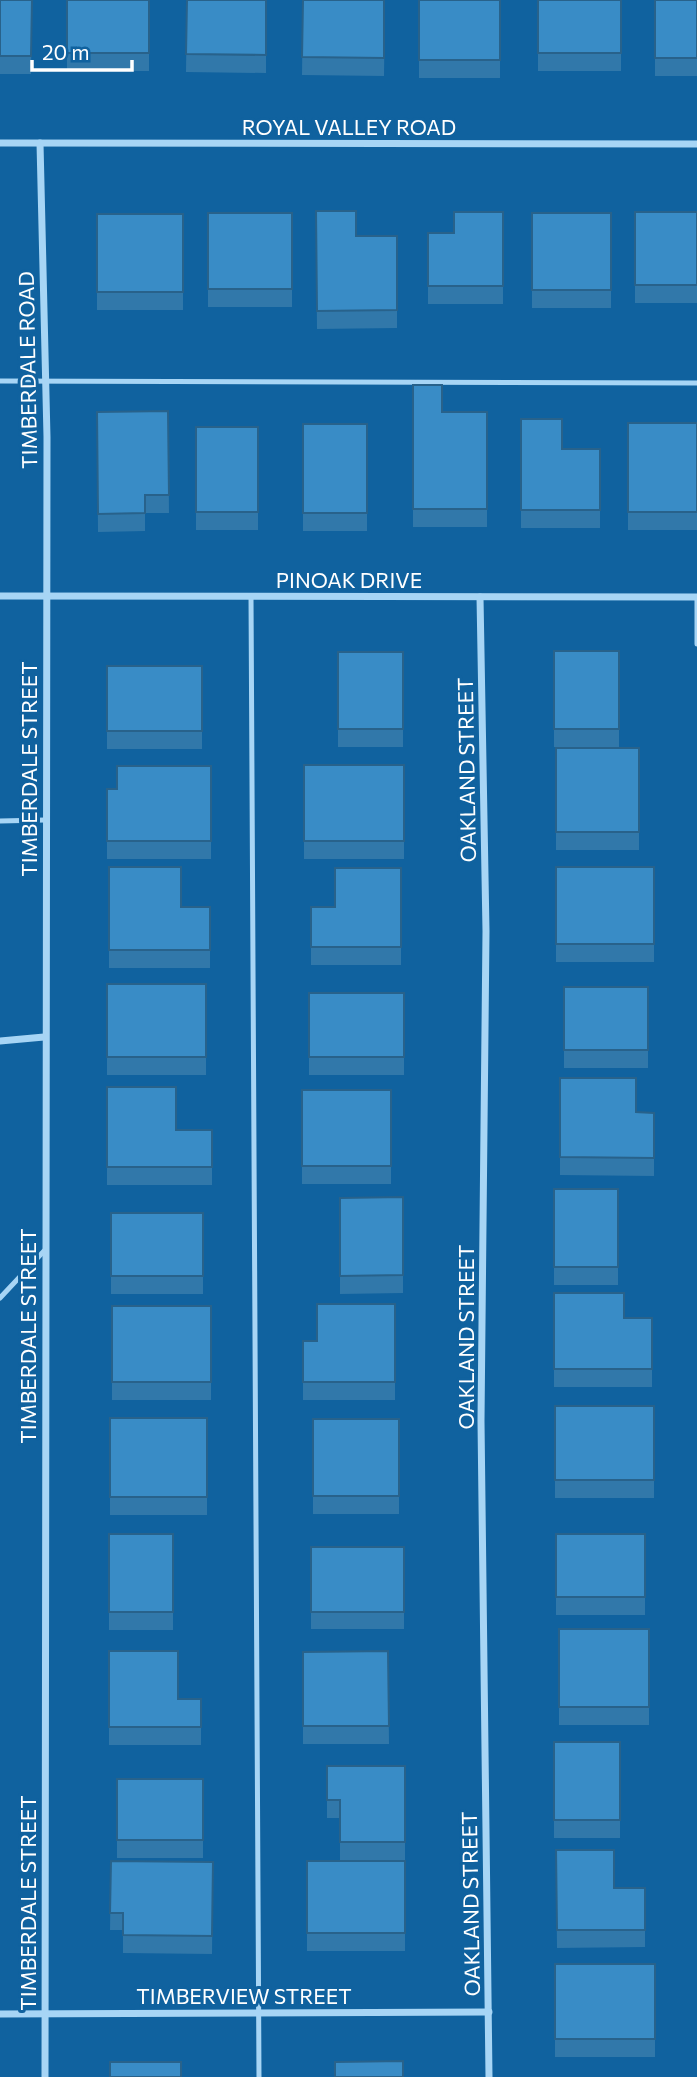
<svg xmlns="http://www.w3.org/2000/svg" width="697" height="2077" viewBox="0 0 697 2077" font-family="Commissioner,sans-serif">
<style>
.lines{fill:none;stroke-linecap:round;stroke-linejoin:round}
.lane{stroke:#a7d5f5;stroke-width:5}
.street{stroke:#a7d5f5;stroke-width:7}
.wall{fill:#3178aa}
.building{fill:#398cc6;stroke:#28628b;stroke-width:2}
.labels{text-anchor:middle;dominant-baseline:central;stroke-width:6;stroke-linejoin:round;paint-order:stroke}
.street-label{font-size:21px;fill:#fff;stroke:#10629f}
</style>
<rect width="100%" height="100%" fill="#10629f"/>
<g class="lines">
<g class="lane">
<path d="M0,381L697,383"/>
<path d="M251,596L259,2077"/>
<path d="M697,597V644"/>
<path d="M0,821L45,820"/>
<path d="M0,1298L44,1251"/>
</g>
<g class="street">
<path d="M0,143L697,144"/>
<path d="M40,143L47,437L45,2077"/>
<path d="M0,596L697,597"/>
<path d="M480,597L486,931L481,1421L489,2077"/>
<path d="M0,1041L44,1037"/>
<path d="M0,2014L489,2012"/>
</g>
</g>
<g class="wall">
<path d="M0,0H32L31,74H0Z"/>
<rect x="67" y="0" width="82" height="71"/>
<path d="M187,0H266V73L186,72Z"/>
<path d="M303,0H385L384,76L302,75Z"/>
<rect x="419" y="0" width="81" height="78"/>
<rect x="538" y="0" width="83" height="71"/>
<rect x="655" y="0" width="42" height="76"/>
<path d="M316,211L356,236H397V328L317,329Z"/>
<path d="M503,212V304H428V233H454Z"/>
<rect x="635" y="212" width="62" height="91"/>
<rect x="208" y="213" width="84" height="94"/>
<rect x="532" y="213" width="79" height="95"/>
<rect x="97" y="214" width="86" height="96"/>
<path d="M413,385L442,412H487V527H413Z"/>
<path d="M168,411L169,513H145V531L98,532L97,412Z"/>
<path d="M521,419L562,449H600V528H521Z"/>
<rect x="628" y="423" width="69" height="107"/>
<rect x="303" y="424" width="64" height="107"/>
<rect x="196" y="427" width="62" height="103"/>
<rect x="554" y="651" width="65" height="96"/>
<rect x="338" y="652" width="65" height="95"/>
<rect x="107" y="666" width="95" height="83"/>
<rect x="556" y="748" width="83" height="102"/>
<rect x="304" y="765" width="100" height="94"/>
<path d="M211,766V859H107V789H117Z"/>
<path d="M109,867L181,907H210V968H109Z"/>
<rect x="556" y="867" width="98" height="95"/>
<path d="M401,868V965H311V907H335Z"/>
<rect x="107" y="984" width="99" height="91"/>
<rect x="564" y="987" width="84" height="81"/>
<rect x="309" y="993" width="95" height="82"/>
<path d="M560,1078L636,1112L654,1113V1176L560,1175Z"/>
<path d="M107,1087L176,1130H212V1185H107Z"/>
<rect x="302" y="1090" width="89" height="94"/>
<rect x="554" y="1189" width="64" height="96"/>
<path d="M403,1197V1293L340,1294V1198Z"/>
<rect x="111" y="1213" width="92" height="81"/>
<path d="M554,1293L624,1318H652V1387H554Z"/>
<path d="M395,1304V1400H303V1341H317Z"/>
<rect x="112" y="1306" width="99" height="94"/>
<rect x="555" y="1406" width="99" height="92"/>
<rect x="110" y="1418" width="97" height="97"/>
<rect x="313" y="1419" width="86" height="95"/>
<rect x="109" y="1534" width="64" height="96"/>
<rect x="556" y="1534" width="89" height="81"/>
<rect x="311" y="1547" width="93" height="82"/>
<rect x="559" y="1629" width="90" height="96"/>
<path d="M109,1651L178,1699H201V1745H109Z"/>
<path d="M388,1651L389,1744H303V1652Z"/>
<rect x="554" y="1742" width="66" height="96"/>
<path d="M327,1766H405V1860H340V1818H327Z"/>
<rect x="117" y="1779" width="86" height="79"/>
<path d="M556,1850L614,1888H645V1947L557,1948Z"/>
<path d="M111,1861L213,1862L212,1954L123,1953V1930H110Z"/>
<rect x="307" y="1861" width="98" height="90"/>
<rect x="555" y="1964" width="100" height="93"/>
</g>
<g class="building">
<path d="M0,0H32L31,56H0Z"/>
<rect x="67" y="0" width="82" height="53"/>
<path d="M187,0H266V55L186,54Z"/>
<path d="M303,0H384V58L302,57Z"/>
<rect x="419" y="0" width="81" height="60"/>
<rect x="538" y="0" width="83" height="53"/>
<rect x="655" y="0" width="42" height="58"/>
<path d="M316,211H356V236H397V310L317,311Z"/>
<path d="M454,212H503V286H428V233H454Z"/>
<rect x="635" y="212" width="62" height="73"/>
<rect x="208" y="213" width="84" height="76"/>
<rect x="532" y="213" width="79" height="77"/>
<rect x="97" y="214" width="86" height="78"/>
<path d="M413,385H442V412H487V509H413Z"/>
<path d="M168,411L169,495H145V513L98,514L97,412Z"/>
<path d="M521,419H562V449H600V510H521Z"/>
<rect x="628" y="423" width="69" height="89"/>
<rect x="303" y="424" width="64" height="89"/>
<rect x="196" y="427" width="62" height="85"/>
<rect x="554" y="651" width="65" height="78"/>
<rect x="338" y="652" width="65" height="77"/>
<rect x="107" y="666" width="95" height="65"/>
<rect x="556" y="748" width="83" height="84"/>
<rect x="304" y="765" width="100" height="76"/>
<path d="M117,766H211V841H107V789H117Z"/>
<path d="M109,867H181V907H210V950H109Z"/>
<rect x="556" y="867" width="98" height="77"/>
<path d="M335,868H401V947H311V907H335Z"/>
<rect x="107" y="984" width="99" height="73"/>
<rect x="564" y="987" width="84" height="63"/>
<rect x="309" y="993" width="95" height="64"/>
<path d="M560,1078H636V1112L654,1113V1158L560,1157Z"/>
<path d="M107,1087H176V1130H212V1167H107Z"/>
<rect x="302" y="1090" width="89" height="76"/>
<rect x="554" y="1189" width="64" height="78"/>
<path d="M403,1197V1275L340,1276V1198Z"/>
<rect x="111" y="1213" width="92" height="63"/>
<path d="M554,1293H624V1318H652V1369H554Z"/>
<path d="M317,1304H395V1382H303V1341H317Z"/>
<rect x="112" y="1306" width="99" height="76"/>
<rect x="555" y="1406" width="99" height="74"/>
<rect x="110" y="1418" width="97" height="79"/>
<rect x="313" y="1419" width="86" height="77"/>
<rect x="109" y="1534" width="64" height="78"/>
<rect x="556" y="1534" width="89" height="63"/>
<rect x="311" y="1547" width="93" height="65"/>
<rect x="559" y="1629" width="90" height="78"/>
<path d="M109,1651H178V1699H201V1727H109Z"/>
<path d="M388,1651L389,1726H303V1652Z"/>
<rect x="554" y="1742" width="66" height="78"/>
<path d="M327,1766H405V1842H340V1800H327Z"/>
<rect x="117" y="1779" width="86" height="61"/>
<path d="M556,1850H614V1888H645V1930H557Z"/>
<path d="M111,1861L213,1862L212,1936L123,1935V1913H110Z"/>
<rect x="307" y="1861" width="98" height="72"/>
<rect x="555" y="1964" width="100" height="75"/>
<path d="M403,2061V2077H335V2062Z"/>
<rect x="110" y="2062" width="71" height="15"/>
</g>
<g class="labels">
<g class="street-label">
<text x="349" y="126">ROYAL VALLEY ROAD</text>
<text transform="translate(27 370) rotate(-91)">TIMBERDALE ROAD</text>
<text x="349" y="579">PINOAK DRIVE</text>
<text transform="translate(28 769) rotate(-90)">TIMBERDALE STREET</text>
<text transform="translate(466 770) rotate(-91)">OAKLAND STREET</text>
<text transform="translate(27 1336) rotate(-90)">TIMBERDALE STREET</text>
<text transform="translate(465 1337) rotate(-90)">OAKLAND STREET</text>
<text transform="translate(27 1903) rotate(-90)">TIMBERDALE STREET</text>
<text transform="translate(470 1904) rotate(-91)">OAKLAND STREET</text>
<text x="244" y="1995">TIMBERVIEW STREET</text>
</g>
</g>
<path d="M32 60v10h100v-10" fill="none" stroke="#ffffff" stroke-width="3.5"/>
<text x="42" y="60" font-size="21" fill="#ffffff" stroke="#10629f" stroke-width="5" paint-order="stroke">20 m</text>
</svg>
